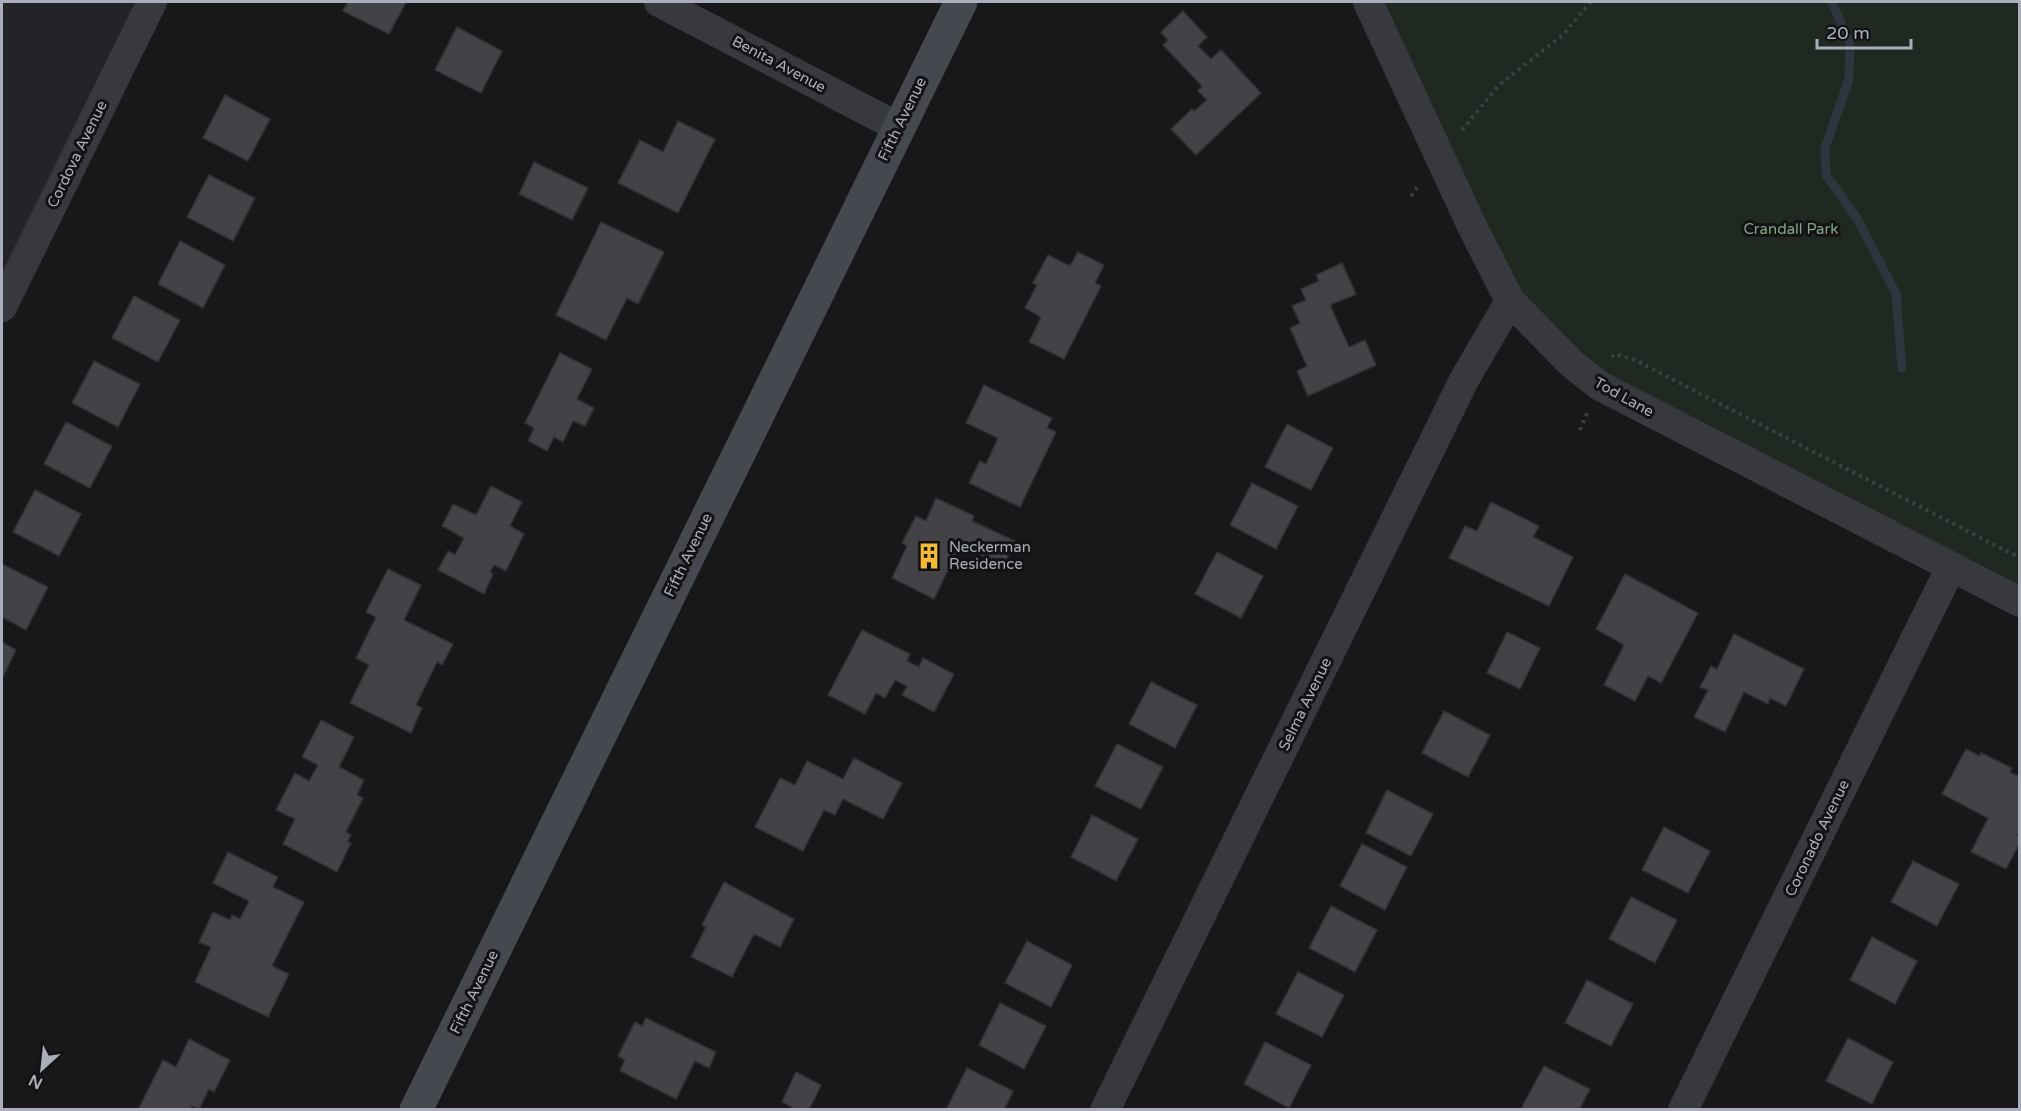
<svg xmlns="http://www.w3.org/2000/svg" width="2021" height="1111" viewBox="0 0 2021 1111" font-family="'Varela Round',sans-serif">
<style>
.built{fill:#242327}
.green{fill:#1f2821}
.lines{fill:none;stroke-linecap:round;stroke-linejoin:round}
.stream{stroke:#2d363e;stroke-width:9}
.building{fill:#424247;stroke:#323136;stroke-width:1.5}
.path{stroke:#3e4046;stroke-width:4;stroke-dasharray:3 4.5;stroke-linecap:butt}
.street{stroke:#38393f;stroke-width:30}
.secondary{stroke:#46484f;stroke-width:33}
.labels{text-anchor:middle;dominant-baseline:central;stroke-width:6;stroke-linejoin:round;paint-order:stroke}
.street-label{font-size:15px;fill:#aaaeba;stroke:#131215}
.park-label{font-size:15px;fill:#80a584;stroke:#131215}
.poi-label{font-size:15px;fill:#aaaeba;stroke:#131215;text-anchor:start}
</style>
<rect width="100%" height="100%" fill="#18171a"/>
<path class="built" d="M2,2H152L2,307Z"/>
<path class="green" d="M1368,2H2019V602L1600,386L1510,301Z"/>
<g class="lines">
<path class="stream" d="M1832,2L1850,44L1849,79L1825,148L1826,175L1857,218L1896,294L1902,368"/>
</g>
<g class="building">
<path d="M348,2H406L389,34L343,11Z"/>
<path d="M1183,11L1207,37L1198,46L1211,59L1221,50L1261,93L1196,155L1171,129L1192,109L1194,111L1207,100L1198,91L1202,86L1163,45L1168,40L1161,32Z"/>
<path d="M457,27L502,51L481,93L435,70Z"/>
<path d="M225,95L270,119L248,161L203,138Z"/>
<path d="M678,121L715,139L678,213L618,183L640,140L663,152Z"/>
<path d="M534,162L588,188L572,220L519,194Z"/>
<path d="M209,175L255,198L233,241L187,217Z"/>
<path d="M601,222L664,252L638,304L627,298L606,340L556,315Z"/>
<path d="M180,241L225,265L203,308L158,284Z"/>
<path d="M1078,252L1104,265L1095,283L1101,286L1064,359L1029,342L1041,317L1025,308L1037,285L1033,283L1048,255L1070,266Z"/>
<path d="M1342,263L1356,294L1330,305L1349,347L1365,340L1376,365L1308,396L1297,371L1307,366L1290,328L1300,323L1292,306L1306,300L1301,289L1319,281L1316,275Z"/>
<path d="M134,296L180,320L158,362L112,338Z"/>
<path d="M560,353L592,369L577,399L594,408L585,426L573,421L563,442L554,437L547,451L528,441L534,428L525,423Z"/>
<path d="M94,361L140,384L118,427L72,403Z"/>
<path d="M984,385L1052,418L1047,428L1056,432L1020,507L969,483L980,461L986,464L998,438L966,423Z"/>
<path d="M66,422L112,446L90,488L44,464Z"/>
<path d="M1287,424L1333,448L1311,490L1265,467Z"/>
<path d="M1252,483L1298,506L1276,549L1230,525Z"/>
<path d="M491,486L522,502L510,526L524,534L506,571L494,565L490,572L493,574L484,594L438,570L448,551L455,555L464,538L442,526L453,504L476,515Z"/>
<path d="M35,490L81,514L59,556L13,532Z"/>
<path d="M936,498L974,516L972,521L1015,541L1003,566L960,545L934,599L892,578L907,546L902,543L916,516L926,521Z"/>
<path d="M1491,502L1539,526L1533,537L1573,557L1549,606L1449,558L1465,526L1477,531Z"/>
<path d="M1217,552L1263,576L1241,618L1195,594Z"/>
<path d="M2,564L48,587L26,630L2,617Z"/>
<path d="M388,569L421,585L404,620L453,644L442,665L437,662L416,705L422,708L411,733L350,703L369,665L356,658L376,617L366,612Z"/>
<path d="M1625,574L1698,613L1661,683L1648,676L1635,701L1604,685L1624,645L1596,629Z"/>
<path d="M862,630L910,654L907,661L919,667L923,658L954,674L934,712L902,695L907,686L895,680L885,698L876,693L865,714L828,695Z"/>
<path d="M1507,632L1540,648L1520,689L1487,673Z"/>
<path d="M1734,634L1804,669L1786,706L1770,698L1768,704L1744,692L1725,732L1694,717L1708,690L1700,687L1711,666L1717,669Z"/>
<path d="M2,642L16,650L2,679Z"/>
<path d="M1151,682L1197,705L1175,748L1129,724Z"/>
<path d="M1444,711L1490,735L1468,777L1422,753Z"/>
<path d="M321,720L354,737L339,767L364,780L357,795L363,798L346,832L351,835L347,842L351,843L337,872L283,844L295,819L276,810L295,773L309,781L318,765L302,757Z"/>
<path d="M1117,744L1163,767L1141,809L1095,786Z"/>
<path d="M1966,749L1979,756L1981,753L2012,768L2010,772L2020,777V830L2017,835L2020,836V842L2006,869L1971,852L1988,818L1942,794Z"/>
<path d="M854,758L902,783L883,819L843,799L835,815L824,810L803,851L755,827L780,778L795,785L807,761L843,779Z"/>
<path d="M1387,790L1433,814L1411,856L1366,833Z"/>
<path d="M1092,815L1138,839L1116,881L1071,857Z"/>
<path d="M1664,827L1710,851L1688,893L1642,870Z"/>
<path d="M1362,844L1407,867L1385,910L1340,886Z"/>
<path d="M228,852L278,877L273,887L304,902L272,966L289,974L268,1017L195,982L211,947L199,942L213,912L230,920L232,915L240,919L249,901L213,883Z"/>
<path d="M1913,861L1959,884L1937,926L1891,902Z"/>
<path d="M724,882L794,919L780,947L754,934L732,977L691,957L706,927L702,925Z"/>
<path d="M1631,897L1677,920L1655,963L1609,939Z"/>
<path d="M1331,906L1377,930L1355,972L1309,948Z"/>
<path d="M1872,937L1917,961L1895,1004L1850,980Z"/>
<path d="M1027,941L1072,965L1051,1007L1005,983Z"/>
<path d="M1298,972L1344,995L1322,1037L1276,1014Z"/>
<path d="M1587,980L1633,1004L1611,1046L1565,1023Z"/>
<path d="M1000,1003L1046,1026L1024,1069L979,1045Z"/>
<path d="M646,1018L716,1052L709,1068L695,1061L676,1099L620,1071L625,1060L618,1056L635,1022L642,1026Z"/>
<path d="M1848,1038L1893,1062L1872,1104L1826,1081Z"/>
<path d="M189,1039L230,1060L214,1092L209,1089L199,1109L192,1106L190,1110H138L163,1060L176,1067Z"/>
<path d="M1265,1042L1311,1065L1289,1108L1244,1084Z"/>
<path d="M1544,1066L1590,1089L1579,1110H1526L1522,1107Z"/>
<path d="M967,1068L1013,1091L1004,1110H946Z"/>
<path d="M796,1072L821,1085L809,1110H797L782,1102Z"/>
</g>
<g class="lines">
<g class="path">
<path d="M1462,130L1499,85L1563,35L1590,2"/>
<path d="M1411,196L1419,185"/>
<path d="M1612,357L1614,354L1633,359L2020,558"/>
<path d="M1580,430L1587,413"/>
</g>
<g class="street">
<path d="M659,2L898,127"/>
<path d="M1368,2L1471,224L1510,301L1572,364L1600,386L2020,602"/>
<path d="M2,307L152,2"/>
<path d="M1105,1110L1464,380L1510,301"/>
<path d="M1683,1110L1951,567"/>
</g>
<path class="secondary" d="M416,1110L961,2"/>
</g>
<defs>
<g id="building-bare" transform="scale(2.07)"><path d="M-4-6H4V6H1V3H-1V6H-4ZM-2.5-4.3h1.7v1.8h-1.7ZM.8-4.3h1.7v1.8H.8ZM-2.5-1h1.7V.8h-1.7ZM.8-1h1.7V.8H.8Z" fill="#f5bb35" stroke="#131215" stroke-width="2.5" paint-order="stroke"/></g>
</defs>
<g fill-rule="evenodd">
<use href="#building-bare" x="929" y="556"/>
</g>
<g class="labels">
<g class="street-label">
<text transform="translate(779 64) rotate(28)">Benita Avenue</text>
<text transform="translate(902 119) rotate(-64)">Fifth Avenue</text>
<text transform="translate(77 154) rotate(-64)">Cordova Avenue</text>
<text transform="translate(1624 397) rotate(29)">Tod Lane</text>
<text transform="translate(688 555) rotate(-64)">Fifth Avenue</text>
<text transform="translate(1305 704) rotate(-64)">Selma Avenue</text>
<text transform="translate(1817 838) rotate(-64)">Coronado Avenue</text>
<text transform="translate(474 992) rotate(-64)">Fifth Avenue</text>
</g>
<g class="park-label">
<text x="1791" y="229">Crandall Park</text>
</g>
<g class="poi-label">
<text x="949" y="547">Neckerman<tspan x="949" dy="17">Residence</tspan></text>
</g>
</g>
<rect width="2021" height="1111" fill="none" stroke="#aaaeba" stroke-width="6"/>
<g transform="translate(42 1069) rotate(207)" stroke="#131215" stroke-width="4.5" paint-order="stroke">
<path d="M0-4.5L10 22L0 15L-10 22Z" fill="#aaaeba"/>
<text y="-9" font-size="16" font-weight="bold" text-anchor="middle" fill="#aaaeba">N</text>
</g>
<path d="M1817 39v9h94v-9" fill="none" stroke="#aaaeba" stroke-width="3"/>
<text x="1826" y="39" font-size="18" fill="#aaaeba" stroke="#131215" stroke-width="4.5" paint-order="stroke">20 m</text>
</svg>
